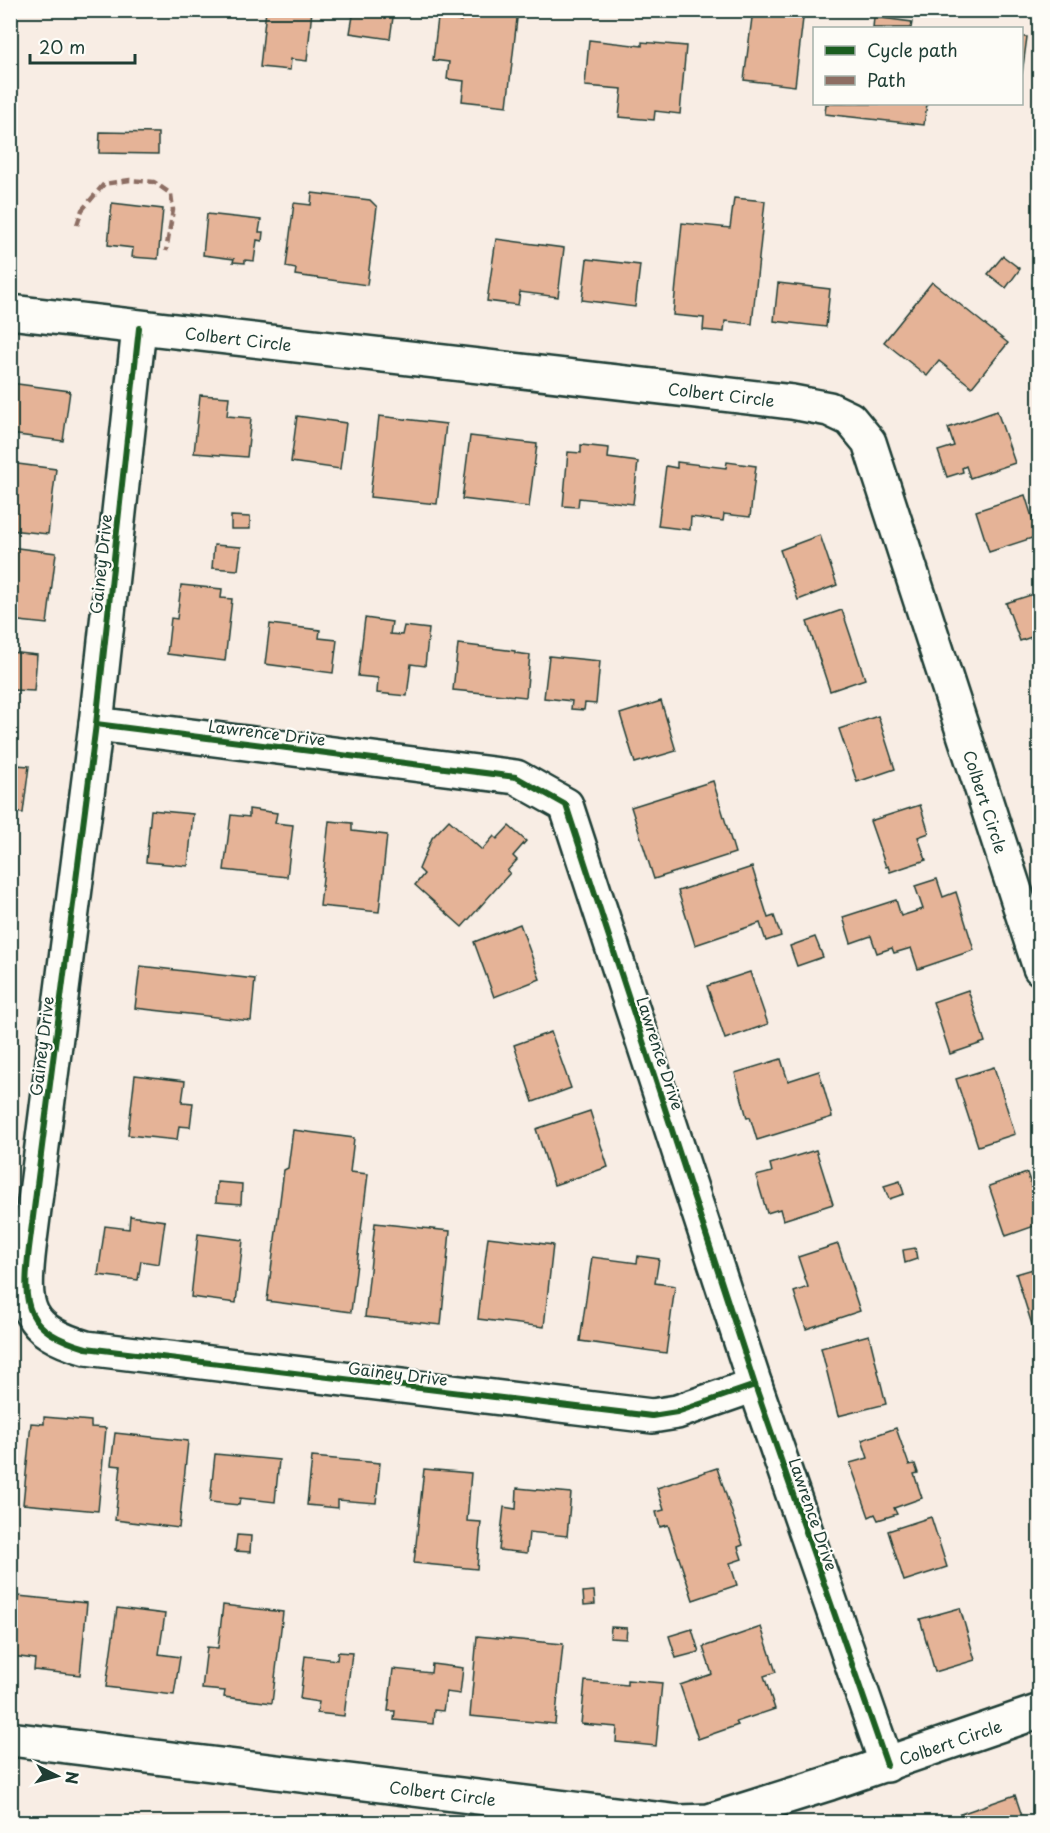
<svg xmlns="http://www.w3.org/2000/svg" width="1050" height="1833" viewBox="0 0 1050 1833" font-family="'Playpen Sans',sans-serif">
<style>
.building{fill:#e5b397;stroke:#1f3d34;stroke-width:1.5}
.lines{fill:none;stroke-linecap:round;stroke-linejoin:round}
.minor-casing{stroke:#1f3d34;stroke-width:38}
.minor{stroke:#fdfcf7;stroke-width:33}
.quiet{stroke:#8d6e63;stroke-width:4.5;stroke-dasharray:9 4.5;stroke-linecap:butt}
.cycleway-casing{stroke:#fdfcf7;stroke-width:10}
.cycleway{stroke:#1b5e20;stroke-width:6}
.labels{text-anchor:middle;dominant-baseline:central;stroke-width:4.5;stroke-linejoin:round;paint-order:stroke}
.street-label{font-size:16px;fill:#1f3d34;stroke:#fdfcf7}
</style>
<rect width="100%" height="100%" fill="#f8ede4"/>
<filter id="ink" filterUnits="userSpaceOnUse"><feTurbulence type="fractalNoise" baseFrequency=".0167" numOctaves="2"/><feDisplacementMap in="SourceGraphic" scale="12" xChannelSelector="R" yChannelSelector="G"/><feConvolveMatrix kernelMatrix="1 2 1 2 8 2 1 2 1" color-interpolation-filters="sRGB"/></filter>
<g filter="url(#ink)">
<g class="building">
<path d="M266,10H312L307,61L291,59L290,70L260,67Z"/>
<path d="M341,10H394L390,39L350,33L353,16L341,14Z"/>
<path d="M462,10H518L507,106L462,101L464,81L447,79L449,62L433,60L438,18L461,21Z"/>
<path d="M753,10H804L795,86L744,80Z"/>
<path d="M874,17L912,22L911,28H873Z"/>
<path d="M1022,37H1027L1022,74Z"/>
<path d="M589,40L642,46V42L686,46L680,114L655,111L654,120L619,117L622,89L585,86Z"/>
<path d="M826,104H927L924,125L825,114Z"/>
<path d="M100,132L158,133V154L99,153Z"/>
<path d="M312,193L370,200L377,207L367,285L295,275L296,269L286,267L294,203L311,205Z"/>
<path d="M734,198L765,201L752,324L725,321L724,332L703,330L704,318L673,315L682,223L730,228Z"/>
<path d="M112,203L163,209L158,259L132,257L133,248L108,245Z"/>
<path d="M207,214L261,220L259,232H263L262,241L257,240L254,261L245,260V263L233,262L234,259L203,255Z"/>
<path d="M496,239L564,248L558,297L520,292L518,305L487,301Z"/>
<path d="M1003,256L1020,269L1006,288L988,274Z"/>
<path d="M587,259L640,265L635,307L582,300Z"/>
<path d="M932,282L1008,343L972,387L939,361L927,376L884,342Z"/>
<path d="M778,283L830,289L826,327L774,321Z"/>
<path d="M10,383L70,391L63,441L10,434Z"/>
<path d="M200,395L229,397L227,416L251,418L247,457L194,453Z"/>
<path d="M997,411L1015,463L970,478L966,466L962,468L963,472L947,477L938,451L954,446L948,428Z"/>
<path d="M297,416L346,423L340,469L291,462Z"/>
<path d="M379,416L446,424L437,504L370,497Z"/>
<path d="M470,436L537,444L529,507L462,499Z"/>
<path d="M581,445L609,448L608,458L638,462L633,504L579,498L578,507L563,506L568,452L581,453Z"/>
<path d="M677,462L726,468L727,462L756,466L750,517L724,514L723,521L691,517L690,530L658,526L666,466L677,468Z"/>
<path d="M10,463L56,469L48,534L10,530Z"/>
<path d="M1025,495L1038,536L989,552L976,511Z"/>
<path d="M231,516L250,517V529H231Z"/>
<path d="M820,535L837,585L798,600L780,550Z"/>
<path d="M214,545L241,547L238,570L212,568Z"/>
<path d="M10,547L56,553L47,624L10,620Z"/>
<path d="M181,585L222,589L221,598L232,599L225,661L167,654L171,618L177,619Z"/>
<path d="M1040,592V634L1020,641L1006,603Z"/>
<path d="M842,610L865,679L830,691L807,622Z"/>
<path d="M365,618L392,622L390,634L402,635L404,626L429,629L425,666L411,664L407,696L377,693L378,678L358,676Z"/>
<path d="M270,624L320,630L319,638L337,640L333,673L265,664Z"/>
<path d="M458,644L515,651V653L530,655L526,697L453,690Z"/>
<path d="M10,652L37,655L34,691L14,690L13,699H10Z"/>
<path d="M549,656L600,661L596,704L585,703L584,710L571,709L572,701L544,698Z"/>
<path d="M661,701L676,751L635,763L620,714Z"/>
<path d="M878,716L895,769L857,782L839,729Z"/>
<path d="M10,760L17,761L16,765L29,766L23,813L10,812Z"/>
<path d="M713,781L735,853L654,879L631,807Z"/>
<path d="M920,805L929,833L918,837L926,860L890,872L888,866L886,867L870,821Z"/>
<path d="M249,809L277,813L275,823L293,825L287,877L224,870L231,815L249,817Z"/>
<path d="M151,810L193,814L188,866L146,862Z"/>
<path d="M449,820L482,850L494,836L497,839L509,826L526,841L513,856L517,860L507,871L510,873L462,927L415,885L424,874L419,869L432,838Z"/>
<path d="M329,821L352,823V831L387,835L379,912L320,906Z"/>
<path d="M752,867L768,918L774,916L781,936L766,941L760,923L695,945L678,891Z"/>
<path d="M937,879L943,897L956,892L974,950L918,969L911,948L894,953L892,948L877,953L871,936L851,943L843,917L896,900L901,916L923,909L915,886Z"/>
<path d="M520,924L540,979L494,997L474,942Z"/>
<path d="M815,937L823,957L797,966L790,946Z"/>
<path d="M140,966L255,979L251,1021L135,1008Z"/>
<path d="M750,972L768,1024L725,1039L707,986Z"/>
<path d="M968,990L985,1042L950,1054L933,1002Z"/>
<path d="M551,1032L571,1088L533,1102L514,1045Z"/>
<path d="M781,1059L788,1081L819,1071L832,1117L757,1140L750,1117L747,1118L735,1073Z"/>
<path d="M994,1067L1015,1134L978,1146L956,1079Z"/>
<path d="M135,1075L185,1081L182,1102L193,1103L190,1127L179,1126L177,1140L128,1135Z"/>
<path d="M590,1111L608,1167L554,1185L536,1129Z"/>
<path d="M293,1130L354,1138L350,1172L368,1174L351,1312L267,1301L284,1170L288,1168Z"/>
<path d="M816,1150L833,1204L783,1220L780,1209L767,1213L756,1176L772,1172L770,1164Z"/>
<path d="M1027,1173L1040,1210V1224L1006,1236L989,1186Z"/>
<path d="M900,1181L904,1194L889,1199L884,1186Z"/>
<path d="M217,1182L242,1184L241,1204L216,1202Z"/>
<path d="M130,1216L165,1221L159,1264L141,1261L138,1280L98,1275L105,1226L129,1229Z"/>
<path d="M375,1223L450,1231L441,1325L365,1317Z"/>
<path d="M198,1234L243,1240L236,1303L191,1297Z"/>
<path d="M488,1237L553,1245L544,1327L478,1319Z"/>
<path d="M838,1244L860,1311L806,1329L794,1292L808,1287L798,1257Z"/>
<path d="M915,1248L917,1259L905,1263L903,1250Z"/>
<path d="M638,1256L659,1259L655,1283L675,1286L666,1353L580,1341L592,1257L637,1263Z"/>
<path d="M1040,1267V1326L1033,1328L1016,1274Z"/>
<path d="M869,1335L886,1404L838,1416L821,1348Z"/>
<path d="M44,1417L91,1421V1427L106,1428L98,1511L23,1504L31,1423L44,1424Z"/>
<path d="M896,1428L909,1465L915,1464L918,1473L914,1474L922,1498L894,1508L897,1514L878,1520L875,1514L869,1517L850,1463L868,1458L862,1440Z"/>
<path d="M115,1433L188,1441L179,1528L115,1520L121,1466L111,1465Z"/>
<path d="M215,1454L279,1460L275,1502L240,1498L239,1505L210,1502Z"/>
<path d="M312,1457L380,1463L376,1503L338,1500V1508L307,1505Z"/>
<path d="M717,1468L743,1545L738,1547L742,1559L730,1563L737,1585L693,1600L668,1525L660,1527L656,1512L664,1510L657,1488Z"/>
<path d="M424,1469L471,1473L467,1521L481,1522L477,1569L414,1563Z"/>
<path d="M517,1488L571,1493L567,1536L529,1532L527,1553L499,1550L504,1507L516,1509Z"/>
<path d="M931,1517L947,1567L904,1581L888,1531Z"/>
<path d="M237,1535L251,1536L250,1552L235,1551Z"/>
<path d="M594,1591L595,1604L584,1605L583,1592Z"/>
<path d="M18,1596L87,1603L80,1675L34,1670L35,1659L12,1656Z"/>
<path d="M223,1605L283,1612L272,1703L224,1697L225,1691L202,1689L207,1647L218,1648Z"/>
<path d="M117,1608L165,1614L159,1654L180,1657L174,1695L106,1687Z"/>
<path d="M960,1608L975,1660L935,1672L920,1619Z"/>
<path d="M611,1627L627,1628L626,1639L610,1638Z"/>
<path d="M761,1627L776,1672L764,1676L775,1709L736,1722L738,1725L698,1739L680,1685L712,1674L703,1647Z"/>
<path d="M692,1629L699,1652L676,1658L669,1636Z"/>
<path d="M477,1636L563,1644L555,1724L470,1716Z"/>
<path d="M338,1652L352,1653L344,1716L317,1713L319,1702L300,1699L305,1656L337,1660Z"/>
<path d="M432,1664L463,1668L460,1694L446,1692L443,1711L434,1710L433,1724L394,1720L395,1711H388L393,1669L431,1673Z"/>
<path d="M627,1680L662,1683L656,1746L616,1742L617,1727L581,1724L585,1681L627,1685Z"/>
<path d="M1015,1795L1024,1822H954L952,1817Z"/>
<path d="M10,1817L57,1821V1822H10Z"/>
</g>
<g class="lines">
<g class="minor-casing">
<g id="minor">
<path id="s1" d="M10,312L792,402L829,409L850,419L869,442L1040,968"/>
<path d="M139,328L96,724L29,1248C22,1308 25,1330 86,1348L652,1416L677,1412L755,1385"/>
<path d="M96,724L516,777L566,805L755,1385L887,1765"/>
<path id="s2" d="M10,1739L680,1822L709,1821L830,1783L1040,1711"/>
</g>
</g>
<use href="#minor" class="minor"/>
<path class="quiet" d="M77,225L82,210L104,184L130,180L154,182L171,194L173,210L166,251"/>
<g class="cycleway-casing">
<g id="cycleway">
<path d="M139,328L96,724L29,1248C22,1308 25,1330 86,1348L652,1416L677,1412L755,1385"/>
<path d="M96,724L516,777L566,805L755,1385L887,1765"/>
</g>
</g>
<use href="#cycleway" class="cycleway"/>
</g>
</g>
<g class="labels">
<g class="street-label">
<text stroke="none"><textPath href="#s1" startOffset="230">Colbert Circle</textPath></text>
<text stroke="none"><textPath href="#s1" startOffset="716">Colbert Circle</textPath></text>
<text transform="translate(100 564) rotate(-84)">Gainey Drive</text>
<text transform="translate(267 732) rotate(7)">Lawrence Drive</text>
<text stroke="none"><textPath href="#s1" startOffset="1256">Colbert Circle</textPath></text>
<text transform="translate(41 1046) rotate(-83)">Gainey Drive</text>
<text transform="translate(661 1053) rotate(72)">Lawrence Drive</text>
<text transform="translate(398 1373) rotate(7)">Gainey Drive</text>
<text transform="translate(814 1514) rotate(71)">Lawrence Drive</text>
<text stroke="none"><textPath href="#s2" startOffset="958">Colbert Circle</textPath></text>
<text stroke="none"><textPath href="#s2" startOffset="436">Colbert Circle</textPath></text>
</g>
</g>
<rect width="1050" height="1833" fill="none" stroke="#fdfcf7" stroke-width="36"/>
<rect x="18" y="18" width="1014" height="1797" fill="none" stroke="#1f3d34" stroke-width="2" filter="url(#ink)"/>
<rect x="813" y="27" width="210" height="78" fill="#fdfcf7" stroke="#a4b0a9" stroke-width="1.5"/>
<rect x="825" y="46" width="30" height="9" fill="#1b5e20" stroke="#a4b0a9" stroke-width="1.5"/>
<text x="867" y="57" font-size="18" fill="#1f3d34">Cycle path</text>
<rect x="825" y="76" width="30" height="9" fill="#8d6e63" stroke="#a4b0a9" stroke-width="1.5"/>
<text x="867" y="87" font-size="18" fill="#1f3d34">Path</text>
<g transform="translate(57 1776) rotate(96)" stroke="#fdfcf7" stroke-width="4.5" paint-order="stroke">
<path d="M0-4.5L10 22L0 15L-10 22Z" fill="#1f3d34"/>
<text y="-9" font-size="16" font-weight="bold" text-anchor="middle" fill="#1f3d34">N</text>
</g>
<path d="M30 54v9h105v-9" fill="none" stroke="#1f3d34" stroke-width="3"/>
<text x="39" y="54" font-size="18" fill="#1f3d34" stroke="#fdfcf7" stroke-width="4.5" paint-order="stroke">20 m</text>
</svg>
